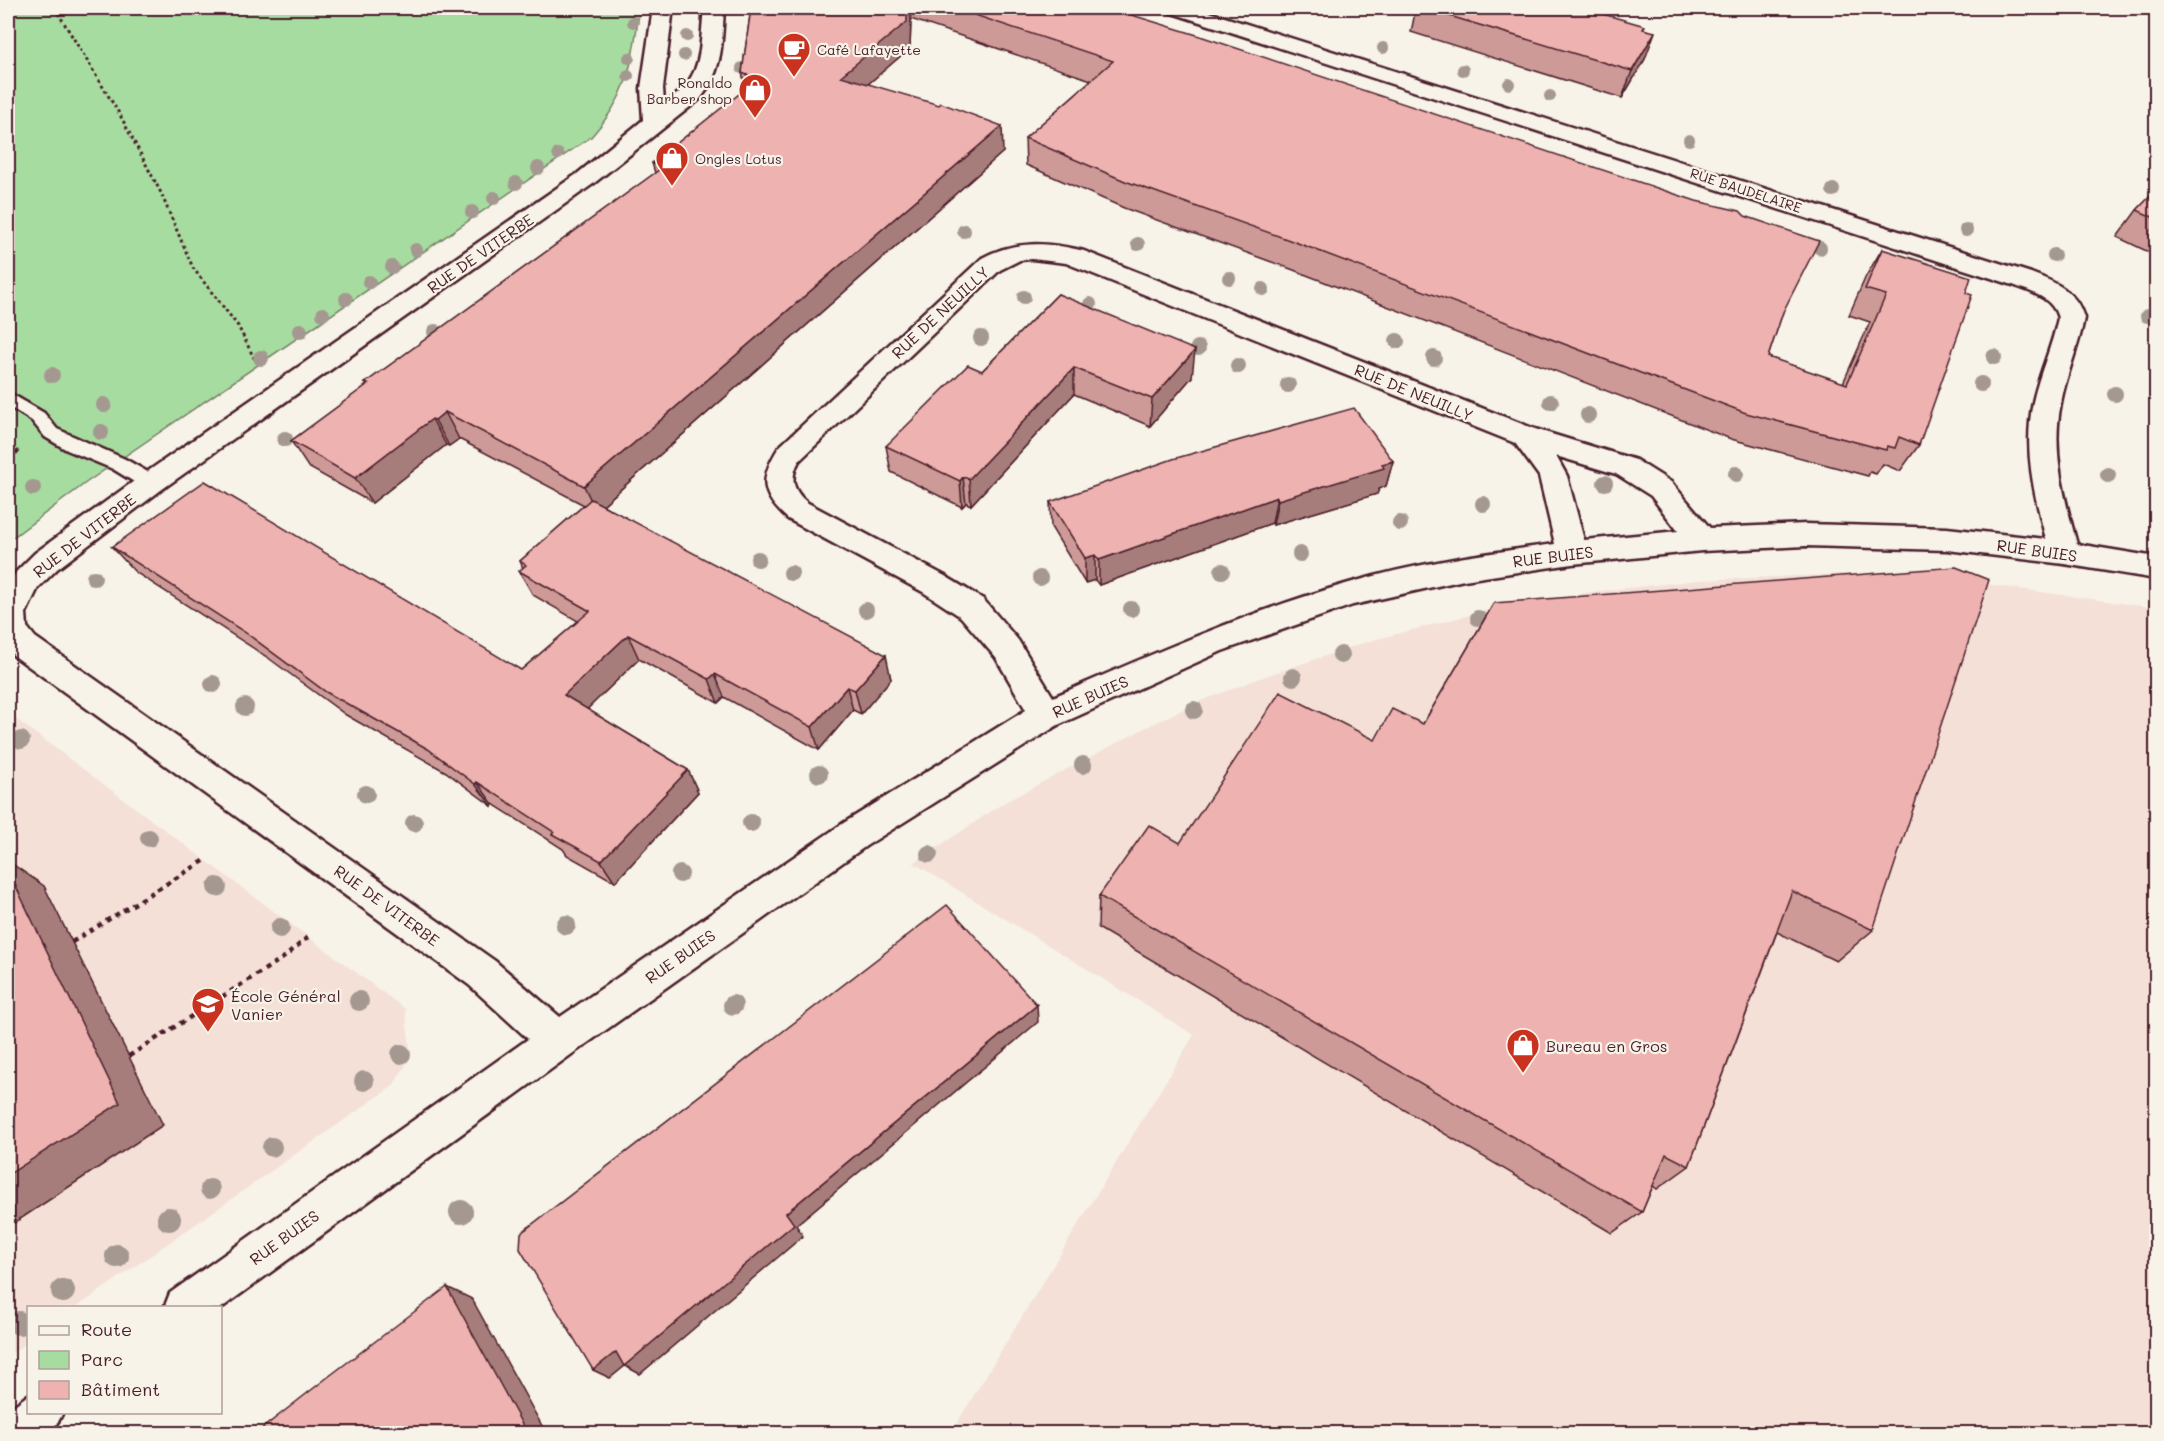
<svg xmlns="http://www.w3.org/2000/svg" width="2164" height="1441" viewBox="0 0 2164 1441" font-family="Mali,sans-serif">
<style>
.built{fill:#f4e0d7}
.green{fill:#a7dca0;stroke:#787e66;stroke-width:1.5}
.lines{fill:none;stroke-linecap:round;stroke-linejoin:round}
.service-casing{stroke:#4a1f2b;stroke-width:5}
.minor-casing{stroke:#4a1f2b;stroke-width:5}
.path-far2{stroke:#4a1f2b;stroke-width:3;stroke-dasharray:3 3;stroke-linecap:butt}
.path-far1{stroke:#4a1f2b;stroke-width:4;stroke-dasharray:4.5 4.5;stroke-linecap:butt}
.path{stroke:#4a1f2b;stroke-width:4.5;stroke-dasharray:5 5;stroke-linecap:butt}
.service{fill:#f7f3e8;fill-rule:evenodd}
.minor{fill:#f7f3e8;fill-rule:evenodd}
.tree{fill:#a49890}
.wall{fill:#cd9a97;stroke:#4a1f2b;stroke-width:1.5}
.shaded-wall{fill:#a77d7b;stroke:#4a1f2b;stroke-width:1.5}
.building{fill:#eeb3b0;stroke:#4a1f2b;stroke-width:1.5}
.labels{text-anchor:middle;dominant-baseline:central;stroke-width:4.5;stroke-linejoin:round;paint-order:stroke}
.far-poi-label{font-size:14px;fill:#4a1f2b;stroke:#f7f3e8;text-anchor:start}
.far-street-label{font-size:14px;fill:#4a1f2b;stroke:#f7f3e8}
.street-label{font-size:16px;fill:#4a1f2b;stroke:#f7f3e8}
.poi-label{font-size:16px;fill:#4a1f2b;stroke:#f7f3e8;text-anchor:start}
</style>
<rect width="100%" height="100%" fill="#f7f3e8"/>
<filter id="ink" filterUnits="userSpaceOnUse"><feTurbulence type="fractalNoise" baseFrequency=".0167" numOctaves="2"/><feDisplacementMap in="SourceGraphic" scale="12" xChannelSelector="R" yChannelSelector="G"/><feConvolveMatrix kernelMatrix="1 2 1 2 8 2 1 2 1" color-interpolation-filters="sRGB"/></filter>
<g filter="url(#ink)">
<g class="built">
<path d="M1844,574L1984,584L2156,608V1433H951L1194,1035L914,863L1005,802L1147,727L1196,703L1260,678L1366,642L1489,610L1591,592L1700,580Z"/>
<path d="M8,713L405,1009L411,1056L393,1086L77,1307L28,1308V1342L8,1356Z"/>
</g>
<path class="green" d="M18,8H640C631,63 631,93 591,137L87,482L8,541V12Z"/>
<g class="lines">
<g class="service-casing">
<path id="service" d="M8,392L44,413L57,429L125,459L158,478L160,483L158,488L151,490L144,488L113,469L67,450L45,437L32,421L8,406Z"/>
</g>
<g class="minor-casing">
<g id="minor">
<path d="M653,8H673L663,88L664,104C705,77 699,52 704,8H724C722,42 723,71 700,99L593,184L161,490L57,569L38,588L26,613L27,627L35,637L495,961L560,1017L842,824L1026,710L996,658L961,617L923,592L788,519C759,494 760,477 779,447L982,258C1016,240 1047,242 1084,251L1535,429L1636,460L1671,482L1710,528L1806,524L1947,528L2046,539C2034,494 2023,449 2033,402C2039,374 2052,347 2058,318C2053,297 2031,292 2013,285L1169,12L1166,8H1196L2031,273C2055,282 2077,291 2084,318C2079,347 2066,374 2061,403C2051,451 2064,497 2077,544L2156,557V579L2064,564L1947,550L1806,546L1702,551L1572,564L1464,580L1353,605L1222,651L1058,725L866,846L572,1054L220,1309L164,1308L170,1293L528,1039L469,985L13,655L8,648V588L16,572L35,553L141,476L577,174L643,120L641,88ZM1032,259L1066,263L1515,443L1539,476L1555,544C1486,553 1416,563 1349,583C1247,612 1150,655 1053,697L1018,640L983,599L945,576L808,503C793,491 789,479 799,461L1000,270L1020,260ZM1556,456L1616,474L1651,496L1678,531L1584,540L1567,476Z"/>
<path d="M28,1395V1412H63C51,1441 37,1434 8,1434V1410Z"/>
</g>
</g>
<path class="path-far2" d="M55,8L120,115L160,191L193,268L238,326L255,360"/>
<path class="path-far1" d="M8,458L19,451"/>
<g class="path">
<path d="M72,942L207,859"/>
<path d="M129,1056L286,956L310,935"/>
</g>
<use href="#service" class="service"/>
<use href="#minor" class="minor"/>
</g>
<g class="tree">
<circle cx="633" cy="22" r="6"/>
<circle cx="687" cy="36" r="6"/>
<circle cx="1383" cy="48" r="6"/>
<circle cx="684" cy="55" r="6"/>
<circle cx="629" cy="58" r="6"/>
<circle cx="742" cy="68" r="6"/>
<circle cx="1463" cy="70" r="6"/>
<circle cx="628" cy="76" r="6"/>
<circle cx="1509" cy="84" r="6"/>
<circle cx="1550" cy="96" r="6"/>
<circle cx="1689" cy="140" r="6"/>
<circle cx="558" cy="154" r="6"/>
<circle cx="538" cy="168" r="7"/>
<circle cx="516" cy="183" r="7"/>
<circle cx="1833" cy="190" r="7"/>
<circle cx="494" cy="198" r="7"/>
<circle cx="472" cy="212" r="7"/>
<circle cx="1966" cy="230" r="7"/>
<circle cx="964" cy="231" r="7"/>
<circle cx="1138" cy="244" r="7"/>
<circle cx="1820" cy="248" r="7"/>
<circle cx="416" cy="250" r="7"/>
<circle cx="2054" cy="255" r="7"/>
<circle cx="392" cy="267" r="7"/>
<circle cx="1229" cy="278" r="7"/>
<circle cx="369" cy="282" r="7"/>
<circle cx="1263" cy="289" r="7"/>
<circle cx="1024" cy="297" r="7"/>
<circle cx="346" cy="299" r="7"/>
<circle cx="1090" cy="304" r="7"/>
<circle cx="323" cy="314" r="7"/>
<circle cx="2147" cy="316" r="7"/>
<circle cx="300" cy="331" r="8"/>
<circle cx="435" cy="332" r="8"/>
<circle cx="981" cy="338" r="8"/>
<circle cx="1397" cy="341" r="8"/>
<circle cx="1198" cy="348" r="8"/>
<circle cx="1994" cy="357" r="8"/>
<circle cx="261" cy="358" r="8"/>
<circle cx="1434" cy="358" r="8"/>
<circle cx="1238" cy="366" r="8"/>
<circle cx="52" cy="375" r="8"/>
<circle cx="1981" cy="384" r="8"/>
<circle cx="1288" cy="385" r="8"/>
<circle cx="2115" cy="394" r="8"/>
<circle cx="1551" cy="402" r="8"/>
<circle cx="104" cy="405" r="8"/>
<circle cx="1588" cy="415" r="8"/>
<circle cx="101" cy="432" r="8"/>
<circle cx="285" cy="439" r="8"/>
<circle cx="1736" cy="474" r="8"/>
<circle cx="2108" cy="475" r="8"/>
<circle cx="1605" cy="483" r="8"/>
<circle cx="33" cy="488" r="8"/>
<circle cx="1483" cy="504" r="8"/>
<circle cx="1400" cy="523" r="8"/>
<circle cx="1300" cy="554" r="8"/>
<circle cx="758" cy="559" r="8"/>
<circle cx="1222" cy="571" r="8"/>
<circle cx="791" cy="573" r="8"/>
<circle cx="94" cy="578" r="8"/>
<circle cx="1040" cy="578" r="8"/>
<circle cx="1131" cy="609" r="8"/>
<circle cx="866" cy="610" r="8"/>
<circle cx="1478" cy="618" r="8"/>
<circle cx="1341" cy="655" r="9"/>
<circle cx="1293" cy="677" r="9"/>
<circle cx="213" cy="684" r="9"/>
<circle cx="245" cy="707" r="9"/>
<circle cx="1194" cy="710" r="9"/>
<circle cx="21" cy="740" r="9"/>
<circle cx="1083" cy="765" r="9"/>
<circle cx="819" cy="774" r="9"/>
<circle cx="366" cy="794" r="9"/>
<circle cx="414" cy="823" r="9"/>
<circle cx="751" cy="823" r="9"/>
<circle cx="149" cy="838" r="9"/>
<circle cx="929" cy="854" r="9"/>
<circle cx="680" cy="874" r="9"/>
<circle cx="217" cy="887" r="10"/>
<circle cx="566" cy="925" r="10"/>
<circle cx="280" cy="928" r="10"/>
<circle cx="359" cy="1001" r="10"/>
<circle cx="733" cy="1005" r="10"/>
<circle cx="401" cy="1054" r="10"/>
<circle cx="364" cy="1081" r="10"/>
<circle cx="272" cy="1147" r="10"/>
<circle cx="210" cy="1189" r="10"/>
<circle cx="461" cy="1212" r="12"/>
<circle cx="169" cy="1219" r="12"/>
<circle cx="117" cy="1256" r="12"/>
<circle cx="63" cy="1291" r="12"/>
<circle cx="19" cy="1323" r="12"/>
</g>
<g class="wall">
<path d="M751,8H1109L1783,312L1768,357L1843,383L1870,322L1849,315L1866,276L1882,249L1919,445L1900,471L1883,464L1876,474L1870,472L1868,476L1731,439L1291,269L1124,208L1026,165L1025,138L1091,80L911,19L910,48L868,84L1003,152L603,505L891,679L861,714L853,710L819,750L724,697L718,703L639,659L587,709L688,770L698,792L615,882L567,855L563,849L493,804L492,806L446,772L346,715L267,657L135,572L112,547L521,670L578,621L533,595L519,571L523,568L520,561L584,505L459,439L449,446L446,445L372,503L308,467L291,441L367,385L365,383L655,173L652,163L746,89L742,73Z"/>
<path d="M1416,8H1582L1644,29L1645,59L1622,98L1411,32Z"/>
<path d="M2157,189V256L2117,237L2137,210Z"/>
<path d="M1058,294L1192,377L1150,426L1074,394L971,505L966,503L962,507L891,472L886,446L982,371Z"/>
<path d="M1393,461L1386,486L1379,489L1377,494L1273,525L1272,523L1099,585L1095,580L1085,583L1051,527L1050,502Z"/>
<path d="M1494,603L1873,930L1836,961L1777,932L1689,1166L1657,1189L1653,1186L1642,1212L1612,1233L1098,928L1099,896L1180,843L1375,740L1423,724Z"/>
</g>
<g class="shaded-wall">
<path d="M907,8H910L911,19L910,48L846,103L841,76Z"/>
<path d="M1655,32L1645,59L1622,98L1632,71Z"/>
<path d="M1002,126L1003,152L596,511L584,486Z"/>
<path d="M1195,350L1192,377L1150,426L1152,399Z"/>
<path d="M1074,368V394L971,505L969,479Z"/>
<path d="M445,412L459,439L449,446L435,420Z"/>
<path d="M432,419L446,445L372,503L355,478Z"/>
<path d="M1393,461L1386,486L1379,489L1377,494L1273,525L1278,500Z"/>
<path d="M963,477L966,503L962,507L960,481Z"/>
<path d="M1277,497L1272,523L1099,585V560Z"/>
<path d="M1095,555V580L1085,583V558Z"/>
<path d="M628,635L639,659L577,719L564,695Z"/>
<path d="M886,655L891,679L861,714L855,690Z"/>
<path d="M715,674L724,697L718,703L709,679Z"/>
<path d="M847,687L853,710L819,750L812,727Z"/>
<path d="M688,770L698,792L615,882L601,861Z"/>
<path d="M477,782L493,804L492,806L475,784Z"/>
<path d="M8,861L44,886L163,1125L8,1227Z"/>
<path d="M1037,1005L1038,1022L796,1225L803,1236L640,1374L625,1366L610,1378L593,1370L786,1213Z"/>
<path d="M447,1287L472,1299L546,1433L514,1434Z"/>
</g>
<g class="building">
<path d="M751,8H907V22L841,76L939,105L941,103L1002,126L584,486L445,412L435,420L432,419L355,478L291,441L368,384L365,383L663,167L652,163L758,79L742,73Z"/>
<path d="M954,8H1109L1197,35L1696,201L1740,211L1745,216L1819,241L1783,312L1768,357L1847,384L1886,295L1865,289L1882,249L1971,277L1966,293L1972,295L1919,445L1899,437L1895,448L1887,446L1886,450L1746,413L1295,242L1125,181L1025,138L1113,61Z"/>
<path d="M1423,8H1582L1645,26L1643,29L1655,32L1632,71Z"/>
<path d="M2157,189V219L2137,210Z"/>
<path d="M1058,294L1195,350L1152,399L1074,368L969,479L963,477L960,481L886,446L968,365L982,371Z"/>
<path d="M1354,408L1393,461L1382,464L1384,468L1278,500L1277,497L1099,560L1095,555L1085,558L1050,502L1173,459Z"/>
<path d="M205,481L521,670L590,611L519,571L526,565L520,561L591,499L886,655L855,690L847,687L812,727L715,674L709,679L628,635L564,695L688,770L601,861L552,834L554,832L477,782L475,784L428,749L326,692L246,633L112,547Z"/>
<path d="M1956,567L1989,580L1873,930L1792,891L1689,1166L1666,1154L1642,1212L1099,896L1149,825L1180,843L1280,692L1375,740L1392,709L1423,724L1494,603Z"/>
<path d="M8,870L120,1103L8,1175Z"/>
<path d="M947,905L1037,1005L786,1213L794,1224L624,1366L616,1352L593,1370L520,1249L521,1233Z"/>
<path d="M447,1287L523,1426L514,1434H255L328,1377Z"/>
</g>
</g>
<defs>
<g id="cafe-pin" transform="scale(1.725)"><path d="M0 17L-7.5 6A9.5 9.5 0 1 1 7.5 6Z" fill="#c8321e" stroke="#f7f3e8"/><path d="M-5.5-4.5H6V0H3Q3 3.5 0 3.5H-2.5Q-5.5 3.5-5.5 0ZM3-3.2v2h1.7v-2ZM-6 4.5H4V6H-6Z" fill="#fff"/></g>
<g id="shop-pin" transform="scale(1.725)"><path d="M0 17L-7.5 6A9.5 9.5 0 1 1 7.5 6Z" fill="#c8321e" stroke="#f7f3e8"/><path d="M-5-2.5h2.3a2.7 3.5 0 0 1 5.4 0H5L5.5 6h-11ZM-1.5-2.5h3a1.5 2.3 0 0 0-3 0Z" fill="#fff"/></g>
<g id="school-pin" transform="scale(1.725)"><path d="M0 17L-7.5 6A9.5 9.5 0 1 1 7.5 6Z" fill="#c8321e" stroke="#f7f3e8"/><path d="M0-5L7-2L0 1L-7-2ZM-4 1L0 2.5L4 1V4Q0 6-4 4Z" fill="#fff"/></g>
</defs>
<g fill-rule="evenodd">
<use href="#cafe-pin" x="794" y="49"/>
<use href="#shop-pin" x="755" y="90"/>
<use href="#shop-pin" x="672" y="158"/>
<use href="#school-pin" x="208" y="1004"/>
<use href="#shop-pin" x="1523" y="1045"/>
</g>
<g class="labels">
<g class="far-poi-label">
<text x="817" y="49">Café Lafayette</text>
<text x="732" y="82" text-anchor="end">Ronaldo<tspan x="732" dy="16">Barber shop</tspan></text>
<text x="695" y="158">Ongles Lotus</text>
</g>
<g class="far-street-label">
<text transform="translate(1746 190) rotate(18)">RUE BAUDELAIRE</text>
</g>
<g class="street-label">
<text transform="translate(480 253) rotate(-35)">RUE DE VITERBE</text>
<text transform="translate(940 312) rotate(-43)">RUE DE NEUILLY</text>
<text transform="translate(1414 392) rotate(22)">RUE DE NEUILLY</text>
<text transform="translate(84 535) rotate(-38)">RUE DE VITERBE</text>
<text transform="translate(2037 550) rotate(8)">RUE BUIES</text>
<text transform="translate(1553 556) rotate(-7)">RUE BUIES</text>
<text transform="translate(1090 696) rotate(-24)">RUE BUIES</text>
<text transform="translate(387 905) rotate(36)">RUE DE VITERBE</text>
<text transform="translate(680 956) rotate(-35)">RUE BUIES</text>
<text transform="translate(284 1237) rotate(-36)">RUE BUIES</text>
</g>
<g class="poi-label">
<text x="231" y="995">École Général<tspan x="231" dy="18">Vanier</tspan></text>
<text x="1546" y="1045">Bureau en Gros</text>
</g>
</g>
<rect width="2164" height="1441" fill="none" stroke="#f7f3e8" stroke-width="30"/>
<rect x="15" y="15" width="2134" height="1411" fill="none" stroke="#4a1f2b" stroke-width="2" filter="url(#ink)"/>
<rect x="27" y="1306" width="195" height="108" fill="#f7f3e8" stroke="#b29e9c" stroke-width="1.5"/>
<rect x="39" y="1326" width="30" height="9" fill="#f7f3e8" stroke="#b29e9c" stroke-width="1.5"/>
<text x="81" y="1336" font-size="18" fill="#4a1f2b">Route</text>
<rect x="39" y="1351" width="30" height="18" fill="#a7dca0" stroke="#b29e9c" stroke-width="1.5"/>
<text x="81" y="1366" font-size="18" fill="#4a1f2b">Parc</text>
<rect x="39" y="1381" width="30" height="18" fill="#eeb3b0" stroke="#b29e9c" stroke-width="1.5"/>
<text x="81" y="1396" font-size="18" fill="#4a1f2b">Bâtiment</text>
</svg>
